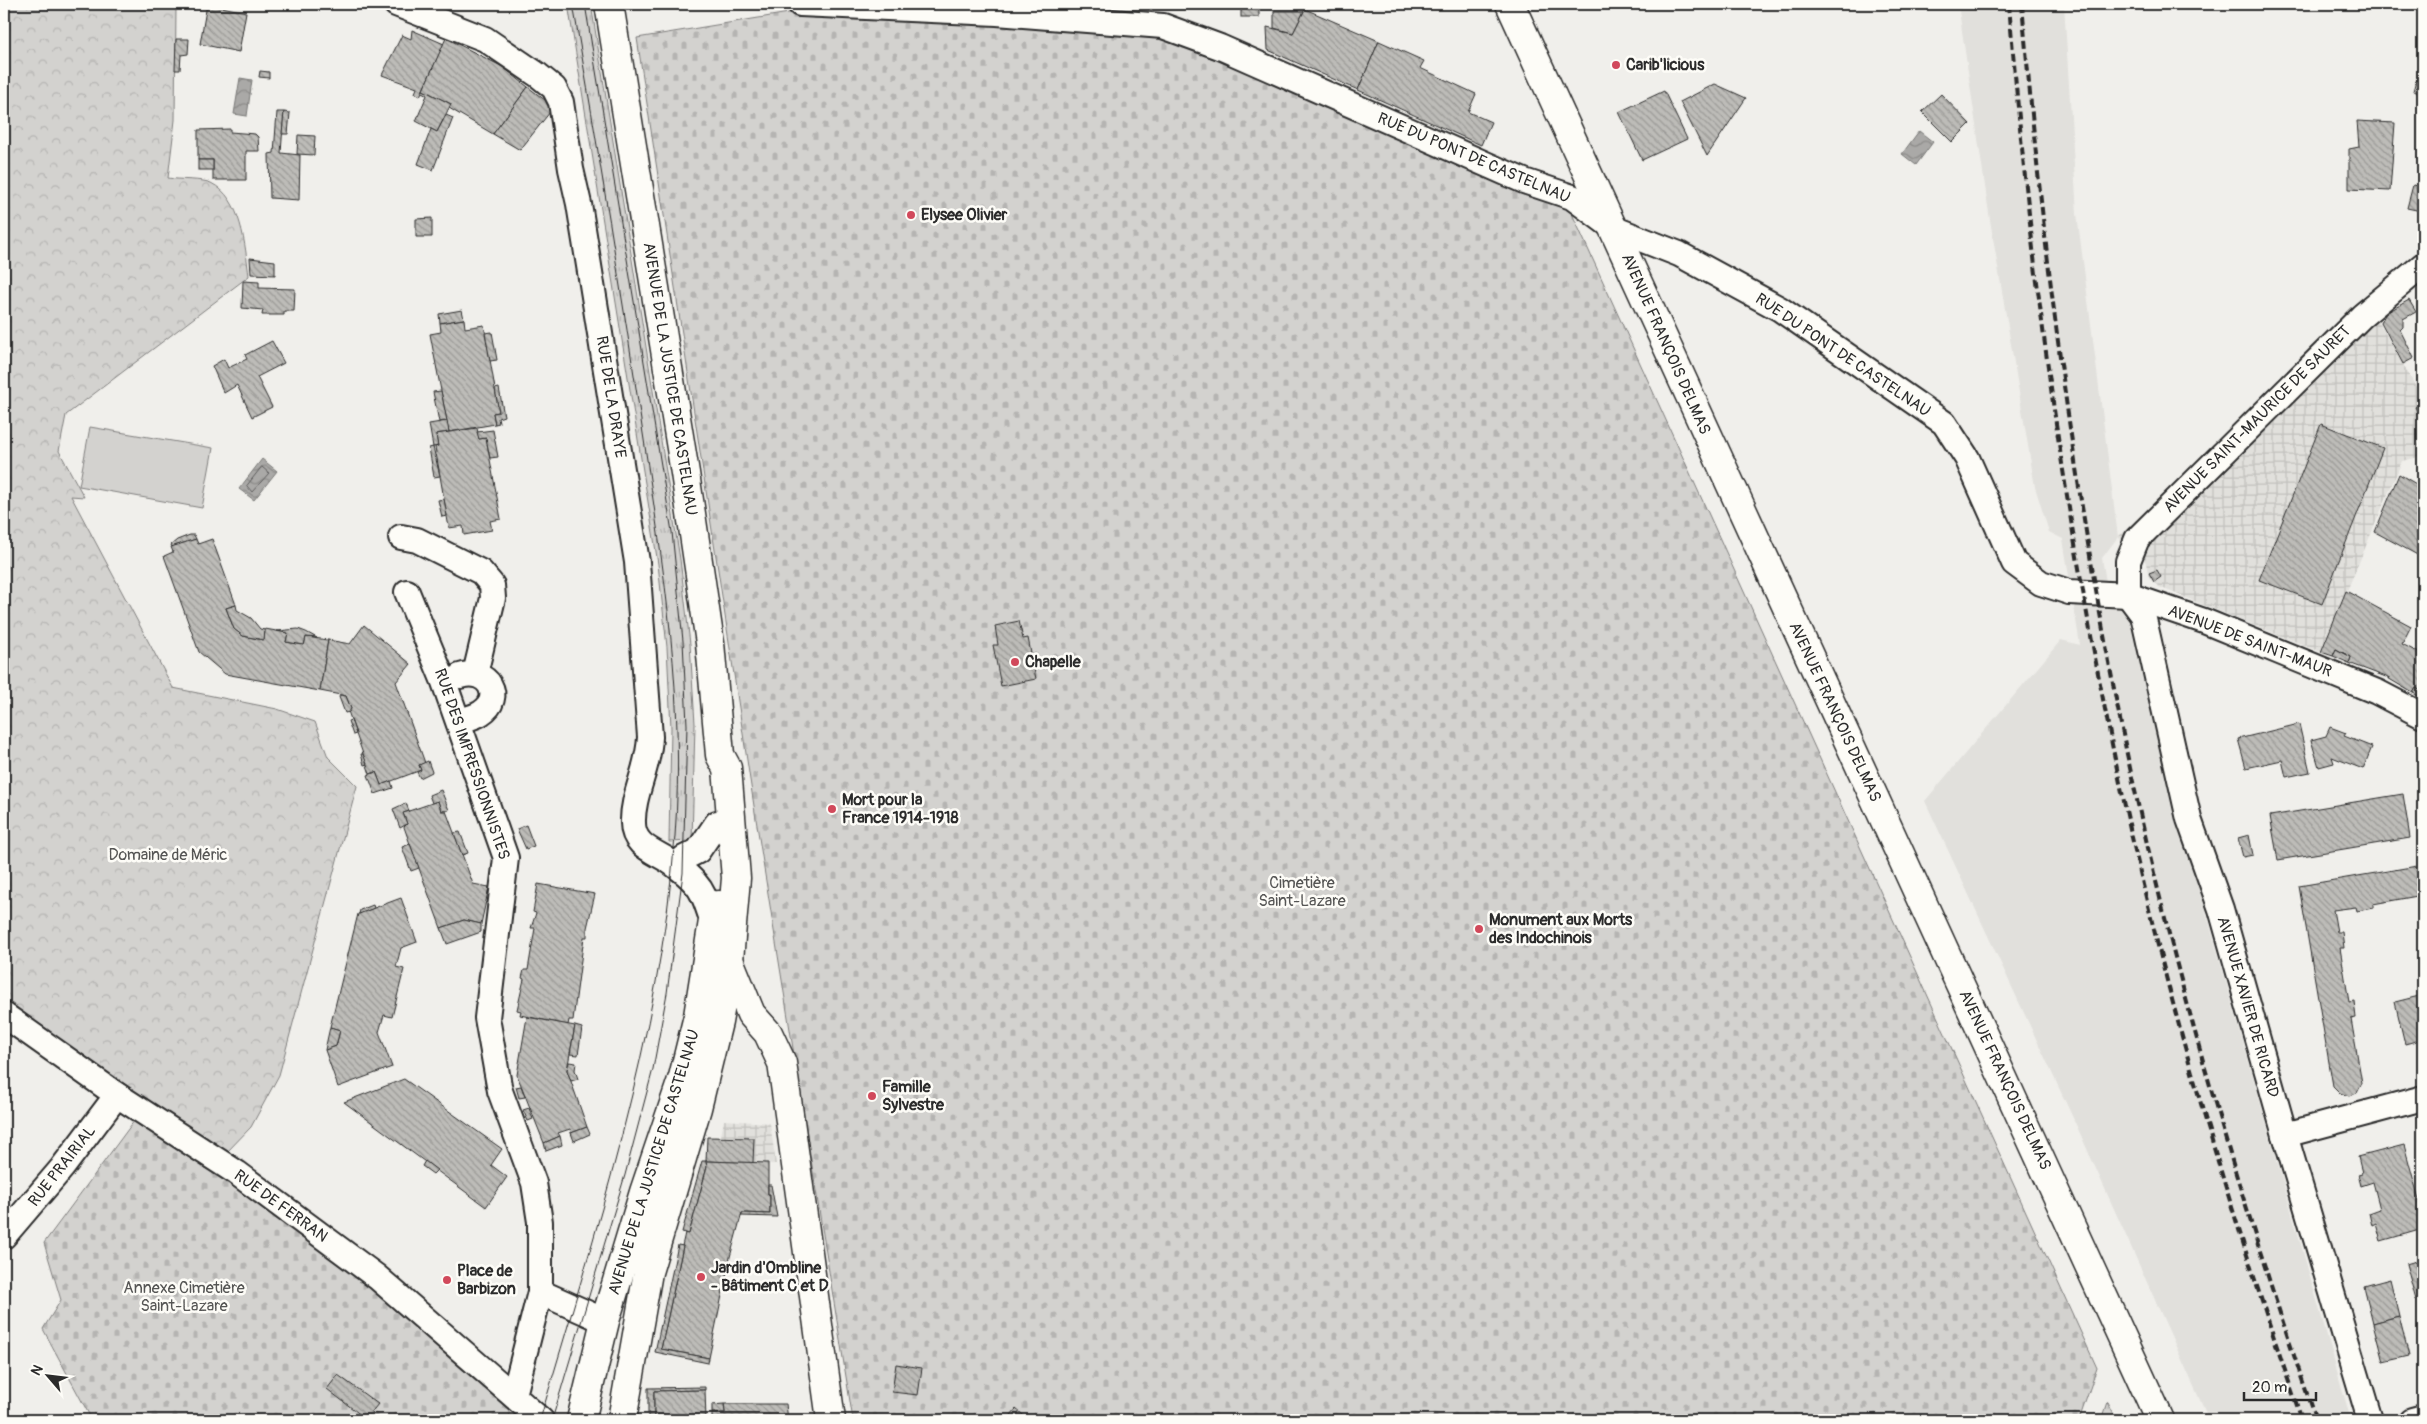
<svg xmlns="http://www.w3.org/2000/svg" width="2427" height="1424" viewBox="0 0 2427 1424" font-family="Pangolin,sans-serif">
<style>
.built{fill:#e1e0dc}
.industrial{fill:url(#industrial-grid)}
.grass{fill:url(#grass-tufts);stroke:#7f7e7d}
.cemetery{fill:url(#cemetery-stones);stroke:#7f7e7d}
.park{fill:url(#park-crowns);stroke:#7f7e7d}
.pitch{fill:#d3d2cf;stroke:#7f7e7d}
.water{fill:url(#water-waves);stroke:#777775}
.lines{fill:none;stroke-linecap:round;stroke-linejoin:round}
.shore{stroke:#5e5d5d;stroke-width:1}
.building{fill:url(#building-back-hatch);stroke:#2b2b2b}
.minor-casing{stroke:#2b2b2b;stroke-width:28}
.tertiary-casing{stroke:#2b2b2b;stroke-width:31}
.secondary-casing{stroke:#2b2b2b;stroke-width:31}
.primary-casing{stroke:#2b2b2b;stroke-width:31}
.minor{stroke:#fdfcf7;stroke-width:24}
.tertiary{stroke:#fdfcf7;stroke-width:28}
.secondary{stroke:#fdfcf7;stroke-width:28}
.primary{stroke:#fdfcf7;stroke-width:28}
.tram{stroke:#2b2b2b;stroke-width:1}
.rail{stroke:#2b2b2b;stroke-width:4;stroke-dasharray:8 4;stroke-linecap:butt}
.poi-dot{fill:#d1495b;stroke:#fdfcf7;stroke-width:2}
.labels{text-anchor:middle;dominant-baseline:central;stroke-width:5;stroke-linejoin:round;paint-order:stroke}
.poi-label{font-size:16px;font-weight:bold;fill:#2b2b2b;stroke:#fdfcf7;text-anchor:start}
.street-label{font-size:16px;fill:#2b2b2b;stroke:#fdfcf7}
.park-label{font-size:16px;fill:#555554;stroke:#fdfcf7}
</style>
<defs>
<pattern id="industrial-grid" width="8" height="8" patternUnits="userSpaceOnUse" patternTransform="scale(1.25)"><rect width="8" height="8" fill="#e1e0dc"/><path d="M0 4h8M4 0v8" fill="none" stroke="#c1c0bd"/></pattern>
<pattern id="grass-tufts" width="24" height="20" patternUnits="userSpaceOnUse" patternTransform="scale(1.25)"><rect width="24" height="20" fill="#d3d2cf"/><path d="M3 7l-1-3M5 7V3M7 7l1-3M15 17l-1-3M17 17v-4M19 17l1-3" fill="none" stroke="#b5b4b2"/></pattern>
<pattern id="cemetery-stones" width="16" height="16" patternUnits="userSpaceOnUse" patternTransform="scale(1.25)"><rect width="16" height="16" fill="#d3d2cf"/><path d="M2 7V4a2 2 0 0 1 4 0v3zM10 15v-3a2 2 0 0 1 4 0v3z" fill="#b5b4b2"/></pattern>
<pattern id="park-crowns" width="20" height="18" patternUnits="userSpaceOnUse" patternTransform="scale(1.25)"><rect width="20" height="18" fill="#d3d2cf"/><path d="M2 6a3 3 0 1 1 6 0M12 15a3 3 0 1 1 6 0" fill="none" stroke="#b5b4b2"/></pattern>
<pattern id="water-waves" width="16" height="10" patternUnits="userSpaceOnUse" patternTransform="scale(1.25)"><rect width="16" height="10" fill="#aaa9a7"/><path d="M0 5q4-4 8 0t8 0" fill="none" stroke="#8b8a88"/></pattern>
<pattern id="building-back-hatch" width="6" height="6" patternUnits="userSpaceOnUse" patternTransform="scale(1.25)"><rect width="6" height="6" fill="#bdbcb8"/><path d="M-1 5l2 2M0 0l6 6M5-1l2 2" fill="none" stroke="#9a9996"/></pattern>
</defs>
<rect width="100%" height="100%" fill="#f0efeb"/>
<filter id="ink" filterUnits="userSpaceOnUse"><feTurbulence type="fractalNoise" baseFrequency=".02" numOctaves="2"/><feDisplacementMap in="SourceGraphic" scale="10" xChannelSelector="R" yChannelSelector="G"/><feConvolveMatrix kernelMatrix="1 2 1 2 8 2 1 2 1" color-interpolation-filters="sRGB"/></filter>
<g filter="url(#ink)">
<path class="built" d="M1958,4H2064L2077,214L2118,537L2102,558L2109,599L2133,615L2189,852L2351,1420H2209L2074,1120L1925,801L2061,640L2080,645L2063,539L2049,532L2035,487L1990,220Z"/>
<g class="industrial">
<path d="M2367,302L2423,399V456L2402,461L2321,652L2159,587L2149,578L2145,558L2118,537Z"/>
<path d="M724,1120L770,1123L776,1164L706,1161L707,1137L721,1136Z"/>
</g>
<g class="grass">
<path d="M568,4H591L680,559L690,644L695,724L692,841L669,842L671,728L667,647L658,564Z"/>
<path d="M2108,1402L2117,1420H2102Z"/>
</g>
<g class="cemetery">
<path d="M789,13L1013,21L1169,36L1569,207L2097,1368L2079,1420H853L756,819L637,38Z"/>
<path d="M137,1117L302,1228L505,1397L511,1420H92L43,1329L61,1300L44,1243Z"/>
</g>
<path class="park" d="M4,4H176L175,120L168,178C179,180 202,179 211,183C242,198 245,246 249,276L66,415L59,451L84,497L71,496L173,688L277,709L315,722L328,757L357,786L279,1075L251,1127L226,1153L170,1119L135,1092L38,1030L4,1002Z"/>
<path class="pitch" d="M90,427L213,448L202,508L79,486Z"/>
<g class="water">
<path d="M240,78L252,80L247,116L234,114Z"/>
<path d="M1919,131L1933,142L1916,165L1902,154Z"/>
<path d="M262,459L277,471L254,500L239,489Z"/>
</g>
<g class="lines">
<path class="shore" d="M262,467L269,473L252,492L247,486Z"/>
</g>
<g class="building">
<path d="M207,4L246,12L239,52L200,44Z"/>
<rect x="1241" y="4" width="18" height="13"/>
<path d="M1624,4H1641L1627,10Z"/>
<path d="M1305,9L1379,41L1358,90L1268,50L1267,27L1293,33Z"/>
<path d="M1274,11H1304L1293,33L1274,28Z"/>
<path d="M412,30L444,44L420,96L415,93L417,88L382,75L402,35L411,39Z"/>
<path d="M446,38L503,67L528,87L493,134L449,108L451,104L423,90Z"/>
<path d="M176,39H189L188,54L181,55L180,70H175Z"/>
<path d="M1379,41L1424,61L1420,68L1476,94L1468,112L1491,122L1481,145L1358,90Z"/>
<path d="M260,71L269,72V78L259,77Z"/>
<path d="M2416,80L2423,83V94L2413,91Z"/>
<path d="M1715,84L1746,98L1707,156L1680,102Z"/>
<path d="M528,87L554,107L520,150L493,134Z"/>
<path d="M423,90L451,104L437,132L416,121L427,95L422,92Z"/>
<path d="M1664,91L1687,139L1642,160L1619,112Z"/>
<path d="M1941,94L1970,124L1952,142L1922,112Z"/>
<path d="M277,112H284L281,153L300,155L299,200L270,198L269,154L274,153Z"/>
<path d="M284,112L290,113L288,134H282Z"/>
<path d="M446,115L453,118L433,170L418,164L431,129L437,132Z"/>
<path d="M2357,121L2395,123L2390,191L2349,189V149L2359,147Z"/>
<path d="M230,129V132L255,134L258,137L259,151H246V180H213V160H198V130Z"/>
<path d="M298,135L315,136L314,155L297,154Z"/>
<rect x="198" y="160" width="15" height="10"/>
<path d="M2413,185L2423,187L2421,211L2407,208Z"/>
<path d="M432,218V237H416V219Z"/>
<path d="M250,258L275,261V275L251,274Z"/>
<path d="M243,281L259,282V288L295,289L294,311H284V315H262L263,310L242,308Z"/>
<path d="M2409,300L2416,312L2403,319V327L2400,330L2414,358L2403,364L2381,322L2386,313Z"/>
<path d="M462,310L464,319L440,323L439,314Z"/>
<path d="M464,319L465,328L484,325L499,412L493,413L495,424L449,432L430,334L441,332L440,323Z"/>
<path d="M492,332L497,360L490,361L485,333Z"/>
<path d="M272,341L284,363L257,377L272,407L252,417L237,385L224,393L212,366L224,359L228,368L247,359L245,355Z"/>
<path d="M499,388L504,416L498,418L499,423L495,424L493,413L499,412L495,389Z"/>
<path d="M441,391L447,421L439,422L433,392Z"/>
<path d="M2423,403V419L2422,420L2415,407Z"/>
<path d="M447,421L449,432L436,434L438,446L433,447L429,424Z"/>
<path d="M2321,424L2383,448L2322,604L2259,580Z"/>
<path d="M477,428L479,439L486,438L501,519L490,521L492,530L464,535L463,526L449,528L435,447L438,446L436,434Z"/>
<path d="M493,430L498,457L490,458L486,438L479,439L477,432Z"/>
<path d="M433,447L440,476L434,477L429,448Z"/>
<path d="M2399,474L2423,488V558L2375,532Z"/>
<path d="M444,499L447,516L442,517L438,500Z"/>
<path d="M190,535H194L196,539L172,547L171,545L177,540Z"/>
<path d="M196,539L198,544L212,539L236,605L226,608L234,629L243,636L264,640L265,629L288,633L286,642L304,645L306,637L328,640L320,691L225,674L199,652L164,556L173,552L171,547Z"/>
<path d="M2157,570L2161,577L2154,582L2149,573Z"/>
<path d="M2346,591L2411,626L2402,644L2423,655V692L2416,688L2413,693L2386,677L2349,663L2351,657L2336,649L2333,656L2321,652Z"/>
<path d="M236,605L237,610L251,618L260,629L265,630L264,640L243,636L234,629L226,608Z"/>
<path d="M1019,621L1023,639L1028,638L1036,679L1001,686L993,645H998L995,626Z"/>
<path d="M364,625L411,664L396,682L425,763L419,765L421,770L381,785L376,772L370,774L348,711L351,709L346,696L320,691L328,640L350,644Z"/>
<path d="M298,629L306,632L317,638L306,637L304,645L286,642L288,633L277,631Z"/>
<path d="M2336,649L2351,657L2349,663L2333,656Z"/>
<path d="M2416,688L2423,692V698L2413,693Z"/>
<path d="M340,695L346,696L351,709L349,712L345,713L339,697Z"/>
<path d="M351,720L356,734L353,735L348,721Z"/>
<path d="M2299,724L2310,772L2286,777L2282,760L2246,768L2238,739Z"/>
<path d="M2330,727L2346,733L2344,736L2372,747L2363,769L2332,757L2334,763L2319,767L2311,740L2326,736Z"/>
<path d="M361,754H363L367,764L364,765Z"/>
<path d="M428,761L432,772L420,778L417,772L421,770L419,765Z"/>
<path d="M376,772L381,785L391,781L393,788L375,794L368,775Z"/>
<path d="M441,790L449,810L446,811H441L438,801L432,803L429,795Z"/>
<path d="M2403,794L2410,838L2278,860L2270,816Z"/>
<path d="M438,801L441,811H446L473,884L489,887L481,924L464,920L441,928L410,844L404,827L407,824L403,813Z"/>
<path d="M406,803L409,811L403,813L407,824L400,828L393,809Z"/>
<path d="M526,825L534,846L526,849L517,829Z"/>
<path d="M460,832L468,853L462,855L454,833Z"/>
<path d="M2249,835L2253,855L2243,857L2238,838Z"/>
<path d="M410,844L419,868L411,871L402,847Z"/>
<path d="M2423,865V895L2373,904V908L2357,911L2356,907L2333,910L2337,932H2342L2344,948H2340L2349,1002L2354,1001L2356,1018L2351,1019L2362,1083L2357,1093L2349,1096L2340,1093L2333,1086L2299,886Z"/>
<path d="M538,884L595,894L587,928V937H584L573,1020H569L568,1025L520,1015L521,1011L517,1010L524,979L522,978L524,970H528L535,928H531L536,913L533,912Z"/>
<path d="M401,898L417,942L401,948L396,967L404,969L392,1017L384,1015L379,1032L392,1067L338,1087L325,1050L336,1046L340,1030L330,1027L358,914Z"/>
<path d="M373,905L374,908L359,914L360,910Z"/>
<path d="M464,920L481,924V932L447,944L441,928Z"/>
<path d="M2423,995V1039L2405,1044L2395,1002Z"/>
<path d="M527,1017L575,1026L567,1070L587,1127L571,1133L570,1129L558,1133L560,1136L544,1143L517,1075Z"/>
<path d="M575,1026L582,1028L578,1055L570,1054Z"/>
<path d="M330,1027L340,1030L336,1046L325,1050Z"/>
<path d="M569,1062L576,1063L575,1070L578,1079L571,1081L567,1070Z"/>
<path d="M404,1079L502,1149L491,1165L507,1177L486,1207L344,1102Z"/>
<path d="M521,1086L525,1097L519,1098L516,1087Z"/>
<path d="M529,1108L533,1119L528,1121L523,1110Z"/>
<path d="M587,1127L590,1134L574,1141L571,1133Z"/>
<path d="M560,1136L562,1145L546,1151L544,1143Z"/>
<path d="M707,1137L754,1138L753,1163L706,1161Z"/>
<path d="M2404,1145L2423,1214V1229L2381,1241L2376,1224L2372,1226L2369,1213L2380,1209L2373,1182L2361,1186L2358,1174L2362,1173L2358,1157Z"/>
<path d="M425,1161L437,1170L433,1174L422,1166Z"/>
<path d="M702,1161H706L707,1167L689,1234L682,1232Z"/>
<path d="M706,1161L768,1163V1194H770V1214L742,1213L730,1257L709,1358L661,1349L683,1246H682L685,1233L689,1234L707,1167Z"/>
<path d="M768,1185H771L777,1217L741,1216L742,1213L770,1214V1194H768Z"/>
<path d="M678,1245L683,1246L661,1349L709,1358L708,1363L655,1352Z"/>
<path d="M2423,1259V1309L2421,1298L2416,1300L2406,1264Z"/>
<path d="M2390,1279L2399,1316L2373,1323L2364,1286Z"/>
<path d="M2399,1316L2409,1356L2383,1362L2373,1323Z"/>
<path d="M896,1364L922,1368L918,1395L892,1392Z"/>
<path d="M338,1375L378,1404L366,1419L327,1389Z"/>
<path d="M705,1387V1390L654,1391V1418H648V1388Z"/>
<path d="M705,1390L706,1420H648V1418H654V1391Z"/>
<path d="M724,1404H786L788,1420H712V1413H725Z"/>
<path d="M724,1404L725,1413H712V1405Z"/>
<path d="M1016,1409L1029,1420H1007Z"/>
</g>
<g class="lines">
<g class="minor-casing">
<g id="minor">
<path d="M396,4L485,39L538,75L554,88L561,102L571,169L579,204L637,562L650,737C649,768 632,795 633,823C633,849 660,852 676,866C683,871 691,878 696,884C706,895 707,908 713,921"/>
<path d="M800,4L997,13L1163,26L1220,47L1524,181L1572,197L1615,229L1679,254L1780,309L1944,423L1967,458L2014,563L2041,583L2069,592L2128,595L2204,621L2377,692L2423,716"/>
<path d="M401,537L417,540L481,572L492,585L493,598L475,674"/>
<path d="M407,592L444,682L506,858L487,1018L500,1091L534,1183L540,1222V1292L514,1395"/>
<path d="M2128,595L2143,615L2189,819L2221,909L2285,1135L2370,1420"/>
<path d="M2128,595V561L2137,539L2362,316L2423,265"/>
<path d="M459,721C465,719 475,717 481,713C505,698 488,667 460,676"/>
<path d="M676,865L684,858L698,851L717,823"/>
<path d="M4,1015L117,1095L237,1173L377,1277L541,1420"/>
<path d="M2285,1135L2423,1098"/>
<path d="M4,1236L62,1168L117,1095"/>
<path d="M540,1292L605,1321"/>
<path d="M2412,1420L2423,1417"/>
</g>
</g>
<g class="tertiary-casing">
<path id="tertiary" d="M729,960L751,1014L768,1033L782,1063L831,1420"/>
</g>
<g class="secondary-casing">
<path id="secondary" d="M1510,4L2160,1420"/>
</g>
<g class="primary-casing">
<g id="primary">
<path d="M609,4L685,473L710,643L720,755L727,768L736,878L729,960L718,1022L697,1108L648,1272L622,1420"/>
<path d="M581,1420L605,1321L644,1192L683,1077L698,1016L713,921L719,905"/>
</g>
</g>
<use href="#minor" class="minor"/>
<use href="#tertiary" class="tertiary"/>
<use href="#secondary" class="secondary"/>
<use href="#primary" class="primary"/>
<g class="tram">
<path d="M540,1420C596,1228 660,1037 675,836C685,701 664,572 644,440C622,294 598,149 573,4"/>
<path d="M552,1420L625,1175L653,1069L667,993L683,873L687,725L683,641L672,532L585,4"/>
</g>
<g class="rail">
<path d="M2009,4C2029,256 2063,506 2114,754C2160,979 2227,1204 2302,1420"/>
<path d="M2022,4C2043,256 2076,506 2127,754C2175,980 2241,1203 2316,1420"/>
</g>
</g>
</g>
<g class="poi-dot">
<circle cx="1616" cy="65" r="5"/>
<circle cx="911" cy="215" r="5"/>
<circle cx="1015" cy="662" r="5"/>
<circle cx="832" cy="809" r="5"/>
<circle cx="1479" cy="929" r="5"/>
<circle cx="872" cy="1096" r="5"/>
<circle cx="701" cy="1277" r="5"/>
<circle cx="447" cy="1280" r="5"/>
</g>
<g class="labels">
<g class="poi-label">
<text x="1626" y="65">Carib'licious</text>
<text x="921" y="215">Elysee Olivier</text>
<text x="1025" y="662">Chapelle</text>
<text x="842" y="800">Mort pour la<tspan x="842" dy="18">France 1914-1918</tspan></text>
<text x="1489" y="920">Monument aux Morts<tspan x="1489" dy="18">des Indochinois</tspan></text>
<text x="882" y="1087">Famille<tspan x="882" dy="18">Sylvestre</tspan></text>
<text x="711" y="1268">Jardin d'Ombline<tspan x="711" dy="18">- Bâtiment C et D</tspan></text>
<text x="457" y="1271">Place de<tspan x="457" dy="18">Barbizon</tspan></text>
</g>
<g class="street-label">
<text transform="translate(1474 158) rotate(23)">RUE DU PONT DE CASTELNAU</text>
<text transform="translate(1666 344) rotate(66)">AVENUE FRANÇOIS DELMAS</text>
<text transform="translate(1843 355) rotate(34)">RUE DU PONT DE CASTELNAU</text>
<text transform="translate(670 379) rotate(81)">AVENUE DE LA JUSTICE DE CASTELNAU</text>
<text transform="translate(611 397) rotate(81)">RUE DE LA DRAYE</text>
<text transform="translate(2257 419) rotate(-45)">AVENUE SAINT-MAURICE DE SAURET</text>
<text transform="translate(2250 641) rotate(21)">AVENUE DE SAINT-MAUR</text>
<text transform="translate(1835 712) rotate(65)">AVENUE FRANÇOIS DELMAS</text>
<text transform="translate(472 764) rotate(71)">RUE DES IMPRESSIONNISTES</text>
<text transform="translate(2248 1007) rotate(74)">AVENUE XAVIER DE RICARD</text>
<text transform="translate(2005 1080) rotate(65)">AVENUE FRANÇOIS DELMAS</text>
<text transform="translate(654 1162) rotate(-73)">AVENUE DE LA JUSTICE DE CASTELNAU</text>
<text transform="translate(62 1166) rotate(-52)">RUE PRAIRIAL</text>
<text transform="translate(281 1206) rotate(36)">RUE DE FERRAN</text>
</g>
<g class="park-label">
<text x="168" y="855">Domaine de Méric</text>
<text x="1302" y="883">Cimetière<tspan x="1302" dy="18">Saint-Lazare</tspan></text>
<text x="184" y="1288">Annexe Cimetière<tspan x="184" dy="18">Saint-Lazare</tspan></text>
</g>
</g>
<rect width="2427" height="1424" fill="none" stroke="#fdfcf7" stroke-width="20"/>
<rect x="10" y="10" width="2407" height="1404" fill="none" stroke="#2b2b2b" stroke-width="2" filter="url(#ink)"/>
<g transform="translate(48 1376) rotate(298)" stroke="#fdfcf7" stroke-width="4" paint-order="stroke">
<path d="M0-4L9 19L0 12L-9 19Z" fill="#2b2b2b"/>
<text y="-8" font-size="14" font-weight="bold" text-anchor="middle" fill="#2b2b2b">N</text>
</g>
<path d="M2244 1392v8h72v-8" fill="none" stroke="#2b2b2b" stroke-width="2.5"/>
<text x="2252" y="1392" font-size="15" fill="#2b2b2b" stroke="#fdfcf7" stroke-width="4" paint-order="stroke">20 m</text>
</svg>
